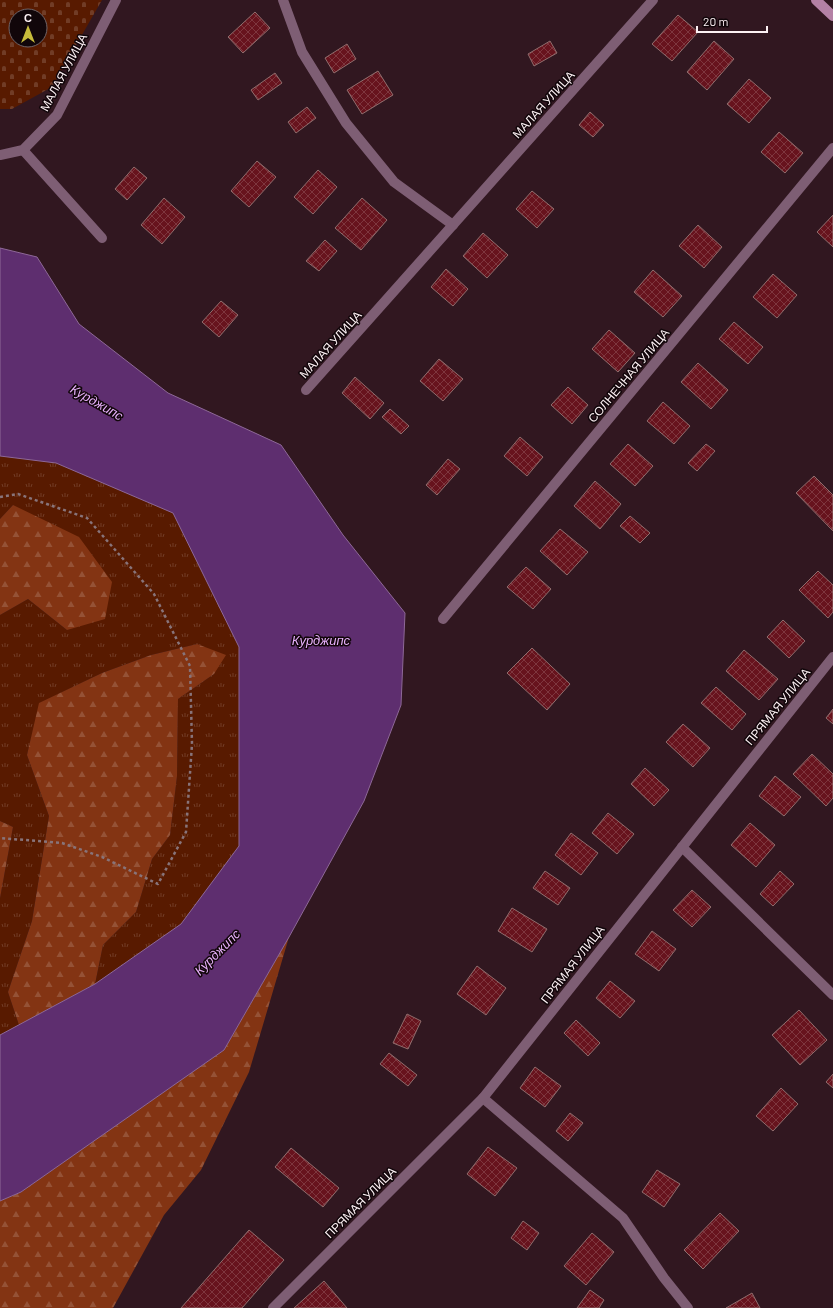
<svg xmlns="http://www.w3.org/2000/svg" width="833" height="1308" viewBox="0 0 833 1308" font-family="Barlow,sans-serif">
<style>
.grass{fill:url(#grass-tufts)}
.forest{fill:url(#forest-firs)}
.cemetery{fill:url(#cemetery-stones);fill-rule:evenodd}
.water{fill:#5e2e6f;stroke:#8e6897}
.building{fill:url(#building-cross-hatch);stroke:#906d6d}
.lines{fill:none;stroke-linecap:round;stroke-linejoin:round}
.path{stroke:#88747a;stroke-width:2.5;stroke-dasharray:3 3;stroke-linecap:butt}
.service{stroke:#7e5e74;stroke-width:10}
.minor{stroke:#7e5e74;stroke-width:10}
.secondary{stroke:#b481a5;stroke-width:10}
.labels{text-anchor:middle;dominant-baseline:central;stroke-width:3;stroke-linejoin:round;paint-order:stroke}
.street-label{font-size:12px;fill:#fdf1f4;stroke:#11060a}
.water-label{font-size:13px;font-style:italic;fill:#e6affa;stroke:#11060a}
</style>
<defs>
<pattern id="grass-tufts" width="24" height="20" patternUnits="userSpaceOnUse"><rect width="24" height="20" fill="#581a00"/><path d="M3 7l-1-3M5 7V3M7 7l1-3M15 17l-1-3M17 17v-4M19 17l1-3" fill="none" stroke="#713c26"/></pattern>
<pattern id="forest-firs" width="22" height="20" patternUnits="userSpaceOnUse"><rect width="22" height="20" fill="#833413"/><path d="M5 1l3.5 6h-7zM16 11l3.5 6h-7z" fill="#955236"/></pattern>
<pattern id="cemetery-stones" width="16" height="16" patternUnits="userSpaceOnUse"><rect width="16" height="16" fill="#581a00"/><path d="M2 7V4a2 2 0 0 1 4 0v3zM10 15v-3a2 2 0 0 1 4 0v3z" fill="#713c26"/></pattern>
<pattern id="building-cross-hatch" width="8" height="8" patternUnits="userSpaceOnUse"><rect width="8" height="8" fill="#67131d"/><path d="M0 0l8 8M0 8l8-8" fill="none" stroke="#7e363e"/></pattern>
</defs>
<rect width="100%" height="100%" fill="#311720"/>
<path class="grass" d="M0,456L56,463L173,513L239,647V846L181,924L95,984L103,945L136,912L152,859L170,835L177,776L178,699L214,674L197,644L151,655L102,673L40,703L27,755L49,816L32,921L8,992L19,1025L0,1035V898L13,827L0,821V615L28,599L67,630L13,505L0,519Z"/>
<g class="forest">
<path d="M13,505L79,537L112,582L105,619L67,630L28,599L0,615V519Z"/>
<path d="M197,644L226,655L214,674L178,699L177,776L170,835L152,859L136,912L103,945L95,984L19,1025L8,992L32,921L49,816L27,755L39,703L102,673L151,655Z"/>
<path d="M0,821L13,827L0,898Z"/>
<path d="M289,937L249,1072L201,1170L164,1215L113,1308H0V1201L21,1192L224,1050Z"/>
</g>
<path class="cemetery" d="M0,0H102L52,87L12,109H0ZM16,16H40V40H16Z"/>
<path class="water" d="M0,248L37,257L79,324L168,393L281,445L343,535L405,613L401,705L364,801L289,937L224,1050L21,1192L0,1201V1035L95,984L181,924L239,846V647L173,513L56,463L0,456Z"/>
<g class="building">
<path d="M255,12L270,28L243,53L228,37Z"/>
<path d="M678,15L698,32L672,61L652,44Z"/>
<path d="M550,41L557,53L534,66L528,54Z"/>
<path d="M714,41L734,59L707,90L687,72Z"/>
<path d="M347,44L356,59L334,73L325,58Z"/>
<path d="M378,71L393,95L362,114L347,90Z"/>
<path d="M275,73L282,83L258,100L251,90Z"/>
<path d="M749,79L771,98L749,123L727,104Z"/>
<path d="M307,107L316,118L296,133L288,122Z"/>
<path d="M590,112L604,125L593,137L579,125Z"/>
<path d="M779,132L803,153L785,173L761,152Z"/>
<path d="M257,161L276,177L249,207L231,191Z"/>
<path d="M134,167L147,178L127,200L115,189Z"/>
<path d="M318,170L337,187L313,214L294,197Z"/>
<path d="M532,191L554,209L537,228L516,209Z"/>
<path d="M164,198L185,217L162,244L141,225Z"/>
<path d="M362,198L387,220L361,250L335,228Z"/>
<path d="M833,215V247L817,232Z"/>
<path d="M698,225L722,247L704,268L679,246Z"/>
<path d="M483,233L508,255L487,278L463,256Z"/>
<path d="M325,240L337,251L319,271L306,261Z"/>
<path d="M446,269L468,289L453,306L431,287Z"/>
<path d="M653,270L682,296L663,317L634,292Z"/>
<path d="M773,274L797,295L777,318L753,297Z"/>
<path d="M221,301L238,315L219,337L202,322Z"/>
<path d="M734,322L763,347L748,364L719,339Z"/>
<path d="M609,330L635,353L618,372L592,349Z"/>
<path d="M439,359L463,379L443,401L420,381Z"/>
<path d="M698,363L728,390L711,409L681,382Z"/>
<path d="M355,377L384,403L370,419L342,393Z"/>
<path d="M568,387L588,405L572,424L551,405Z"/>
<path d="M663,402L690,426L674,444L647,421Z"/>
<path d="M390,409L409,426L401,434L382,417Z"/>
<path d="M520,437L543,457L527,476L504,456Z"/>
<path d="M628,444L653,466L635,486L610,464Z"/>
<path d="M706,444L715,451L697,471L688,463Z"/>
<path d="M448,459L460,469L437,495L426,485Z"/>
<path d="M814,476L833,495V531L796,493Z"/>
<path d="M595,481L621,504L600,529L574,506Z"/>
<path d="M630,516L650,533L640,543L620,526Z"/>
<path d="M560,529L588,552L567,575L540,551Z"/>
<path d="M526,567L551,589L533,609L507,587Z"/>
<path d="M818,571L833,585V612L828,618L799,590Z"/>
<path d="M783,620L805,641L789,658L767,637Z"/>
<path d="M532,648L570,684L547,710L507,673Z"/>
<path d="M744,650L778,679L759,700L726,671Z"/>
<path d="M716,687L746,714L732,730L701,703Z"/>
<path d="M833,709V724L826,718Z"/>
<path d="M683,724L710,748L693,767L666,742Z"/>
<path d="M812,754L833,774V798L826,806L793,774Z"/>
<path d="M645,768L669,790L654,806L631,784Z"/>
<path d="M775,776L801,797L784,816L759,796Z"/>
<path d="M608,813L634,834L617,854L592,833Z"/>
<path d="M750,823L775,845L756,867L731,845Z"/>
<path d="M571,833L598,853L581,875L555,855Z"/>
<path d="M545,871L570,888L558,905L533,888Z"/>
<path d="M780,871L794,884L773,906L760,894Z"/>
<path d="M692,890L711,907L692,927L673,910Z"/>
<path d="M512,908L547,929L532,952L498,931Z"/>
<path d="M652,931L676,949L659,971L635,954Z"/>
<path d="M477,966L506,988L486,1015L457,994Z"/>
<path d="M610,981L635,1001L620,1018L596,998Z"/>
<path d="M799,1010L827,1040L800,1065L772,1035Z"/>
<path d="M407,1014L421,1021L408,1049L393,1043Z"/>
<path d="M576,1020L600,1043L588,1056L564,1033Z"/>
<path d="M389,1053L417,1075L408,1086L380,1064Z"/>
<path d="M535,1067L561,1086L545,1107L520,1088Z"/>
<path d="M833,1074V1088L826,1082Z"/>
<path d="M781,1088L798,1104L773,1131L756,1116Z"/>
<path d="M570,1113L583,1123L568,1141L556,1131Z"/>
<path d="M488,1147L517,1168L495,1196L467,1174Z"/>
<path d="M291,1148L339,1188L323,1207L275,1167Z"/>
<path d="M657,1170L680,1184L664,1207L642,1192Z"/>
<path d="M720,1213L739,1231L703,1269L684,1250Z"/>
<path d="M523,1221L539,1233L527,1250L511,1238Z"/>
<path d="M249,1230L284,1260L242,1308H181Z"/>
<path d="M592,1233L614,1252L586,1285L564,1266Z"/>
<path d="M324,1281L347,1308H294Z"/>
<path d="M590,1290L604,1300L599,1308H577Z"/>
<path d="M752,1293L760,1308H726Z"/>
</g>
<g class="lines">
<path class="path" d="M0,497L18,494L87,518L154,594L190,666L192,744L186,832L158,884L102,857L62,843L0,838"/>
<path class="service" d="M23,150L102,238"/>
<g class="minor">
<path d="M283,0L302,52L346,123L394,182L453,225"/>
<path d="M0,155L23,150L57,115L116,0"/>
<path d="M306,390L653,0"/>
<path d="M443,619L833,148"/>
<path d="M682,847L833,995"/>
<path d="M483,1098L623,1218L664,1278L688,1308"/>
<path d="M273,1308L483,1098L833,657"/>
</g>
<path class="secondary" d="M816,0L833,16"/>
</g>
<g class="labels">
<g class="street-label">
<text transform="translate(63 72) rotate(-62)">МАЛАЯ УЛИЦА</text>
<text transform="translate(543 104) rotate(-48)">МАЛАЯ УЛИЦА</text>
<text transform="translate(330 344) rotate(-48)">МАЛАЯ УЛИЦА</text>
<text transform="translate(628 375) rotate(-50)">СОЛНЕЧНАЯ УЛИЦА</text>
<text transform="translate(777 706) rotate(-51)">ПРЯМАЯ УЛИЦА</text>
<text transform="translate(572 964) rotate(-52)">ПРЯМАЯ УЛИЦА</text>
<text transform="translate(360 1202) rotate(-45)">ПРЯМАЯ УЛИЦА</text>
</g>
<g class="water-label">
<text transform="translate(97 402) rotate(30)">Курджипс</text>
<text x="321" y="640">Курджипс</text>
<text transform="translate(217 952) rotate(-45)">Курджипс</text>
</g>
</g>
<g transform="translate(28 28)"><circle r="19" fill="#11060a" stroke="#6f6468"/>
<path d="M0-3L7 15L0 10L-7 15Z" fill="#c7bb3b"/>
<text y="-6" font-size="11" font-weight="bold" text-anchor="middle" fill="#fdf1f4">С</text>
</g>
<path d="M697 26v6h70v-6" fill="none" stroke="#fdf1f4" stroke-width="2"/>
<text x="703" y="26" font-size="12" fill="#fdf1f4" stroke="#11060a" stroke-width="3" paint-order="stroke">20 m</text>
</svg>
